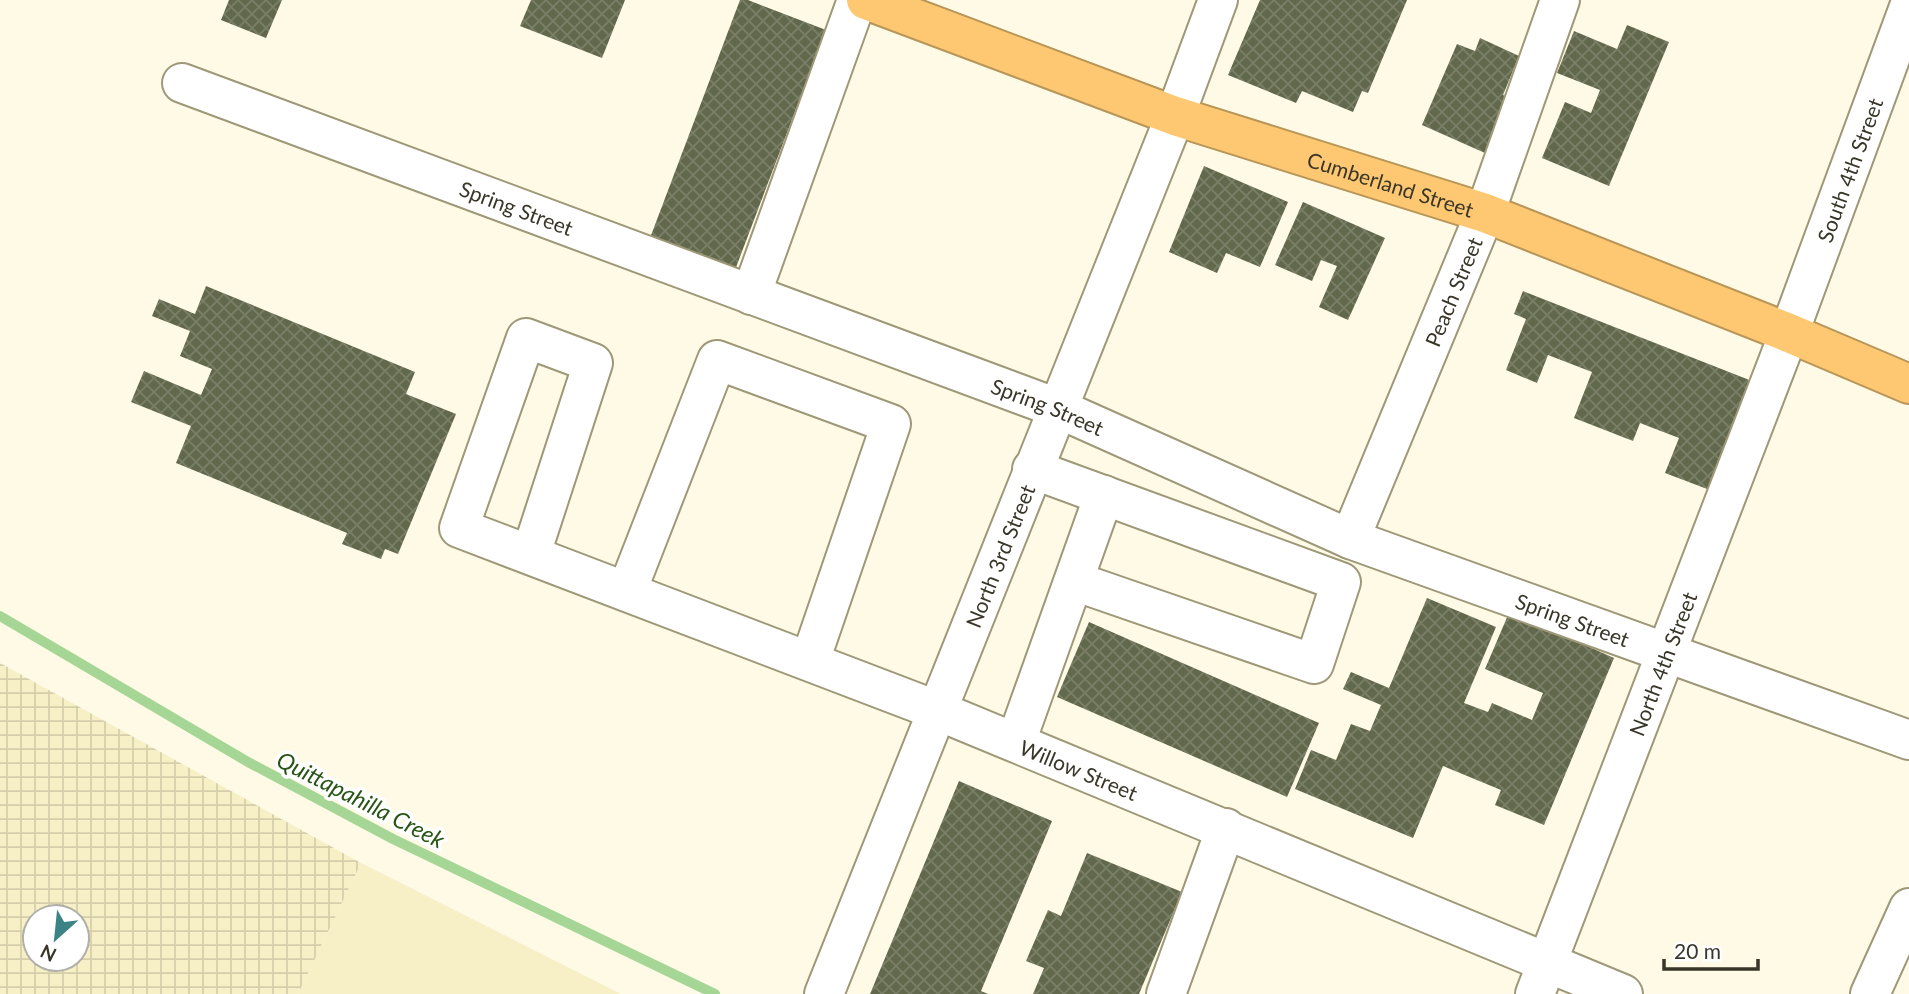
<svg xmlns="http://www.w3.org/2000/svg" width="1909" height="994" viewBox="0 0 1909 994" font-family="Lato,sans-serif">
<style>
.built{fill:#f7efc6}
.industrial{fill:url(#industrial-grid);fill-rule:evenodd}
.lines{fill:none;stroke-linecap:round;stroke-linejoin:round}
.stream{stroke:#a6d695;stroke-width:10}
.building{fill:url(#building-cross-hatch)}
.minor-casing{stroke:#9e9878;stroke-width:42}
.highway-casing{stroke:#b89558;stroke-width:42}
.minor{stroke:#fff;stroke-width:38}
.highway{stroke:#fdc871;stroke-width:38}
.labels{text-anchor:middle;dominant-baseline:central;stroke-width:7;stroke-linejoin:round;paint-order:stroke}
.street-label{font-size:21px;fill:#393629;stroke:#fff}
.water-label{font-size:23px;font-style:italic;fill:#285515;stroke:#fff}
</style>
<defs>
<pattern id="industrial-grid" width="8" height="8" patternUnits="userSpaceOnUse" patternTransform="scale(1.75)"><rect width="8" height="8" fill="#f7efc6"/><path d="M0 4h8M4 0v8" fill="none" stroke="#d4ceaa"/></pattern>
<pattern id="building-cross-hatch" width="8" height="8" patternUnits="userSpaceOnUse" patternTransform="scale(1.75)"><rect width="8" height="8" fill="#62684b"/><path d="M0 0l8 8M0 8l8-8" fill="none" stroke="#7a7f68"/></pattern>
</defs>
<rect width="100%" height="100%" fill="#fefae6"/>
<path class="built" d="M361,863L621,994H298Z"/>
<path class="industrial" d="M0,663L361,863L298,994H0ZM35,917H77V959H35Z"/>
<g class="lines">
<path class="stream" d="M0,616L248,762L393,839L715,994"/>
</g>
<g class="building">
<path d="M229,0H282L266,38L221,20Z"/>
<path d="M531,0H625L602,58L520,26Z"/>
<path d="M740,0H748L826,30L735,270L650,238Z"/>
<path d="M1260,0H1407L1368,93L1362,91L1353,112L1302,91L1296,103L1228,75Z"/>
<path d="M1627,25L1669,42L1609,186L1542,158L1565,102L1591,113L1600,90L1557,73L1574,31L1617,49Z"/>
<path d="M1480,38L1519,56L1503,95L1516,101L1498,123L1485,153L1422,125L1457,44L1475,51Z"/>
<path d="M1204,166L1288,202L1260,267L1226,253L1217,273L1169,252Z"/>
<path d="M1303,202L1385,238L1348,320L1319,307L1337,266L1321,260L1312,281L1275,265Z"/>
<path d="M206,286L415,372L406,394L456,414L398,554L385,549L381,559L342,544L347,533L176,463L191,426L131,402L144,371L201,395L212,369L180,356L190,331L152,316L159,299L195,314Z"/>
<path d="M1523,291L1757,383L1715,492L1665,473L1679,438L1640,423L1633,441L1574,418L1592,372L1548,355L1537,383L1506,370L1526,319L1514,314Z"/>
<path d="M1427,598L1496,627L1464,703L1488,712L1492,703L1532,720L1543,693L1485,669L1511,608L1589,641L1587,646L1614,658L1544,825L1495,805L1501,790L1443,766L1413,838L1295,789L1311,750L1336,760L1351,724L1370,731L1381,705L1343,689L1351,672L1389,688Z"/>
<path d="M1089,622L1319,723L1287,797L1057,697Z"/>
<path d="M959,781L1052,821L981,991L988,994H870Z"/>
<path d="M1087,853L1182,892L1139,994H1033L1044,968L1026,961L1048,910L1061,916Z"/>
</g>
<g class="lines">
<g class="minor-casing">
<g id="minor">
<path id="s1" d="M182,83L1057,408L1350,539L1909,740"/>
<path d="M751,295L857,0"/>
<path d="M1032,469L1341,582L1314,664L1074,581"/>
<path id="s2" d="M1350,539L1485,213L1560,0"/>
<path id="s3" d="M531,554L593,363L526,338L459,528L936,710L1623,994"/>
<path d="M627,591L717,360L891,424L810,661"/>
<path d="M1016,742L1104,495"/>
<path id="s4" d="M824,994L1175,116L1218,0"/>
<path d="M1166,994L1226,828"/>
<path id="s5" d="M1535,994L1789,333L1909,7"/>
<path d="M1870,994L1909,908"/>
</g>
</g>
<g class="highway-casing">
<g id="highway">
<path id="s6" d="M866,0L1175,116L1485,213L1789,333L1909,384"/>
</g>
</g>
<use href="#minor" class="minor"/>
<use href="#highway" class="highway"/>
</g>
<g class="labels">
<g class="street-label">
<text stroke="none"><textPath href="#s5" startOffset="882">South 4th Street</textPath></text>
<text stroke="none"><textPath href="#s6" startOffset="556">Cumberland Street</textPath></text>
<text stroke="none"><textPath href="#s1" startOffset="357">Spring Street</textPath></text>
<text stroke="none"><textPath href="#s2" startOffset="268">Peach Street</textPath></text>
<text stroke="none"><textPath href="#s1" startOffset="924">Spring Street</textPath></text>
<text stroke="none"><textPath href="#s4" startOffset="472">North 3rd Street</textPath></text>
<text stroke="none"><textPath href="#s1" startOffset="1491">Spring Street</textPath></text>
<text stroke="none"><textPath href="#s5" startOffset="354">North 4th Street</textPath></text>
<text stroke="none"><textPath href="#s3" startOffset="1139">Willow Street</textPath></text>
</g>
<g class="water-label">
<text transform="translate(361 799) rotate(27)">Quittapahilla Creek</text>
</g>
</g>
<g transform="translate(56 938) rotate(207)"><circle r="33" fill="#ffffff" stroke="#b0afa9" stroke-width="2"/>
<path d="M0-5L12 26L0 18L-12 26Z" fill="#3b8385"/>
<text y="-10" font-size="19" font-weight="bold" text-anchor="middle" fill="#393629">N</text>
</g>
<path d="M1664 959v10h94v-10" fill="none" stroke="#393629" stroke-width="3.5"/>
<text x="1674" y="959" font-size="21" fill="#393629" stroke="#ffffff" stroke-width="5" paint-order="stroke">20 m</text>
</svg>
